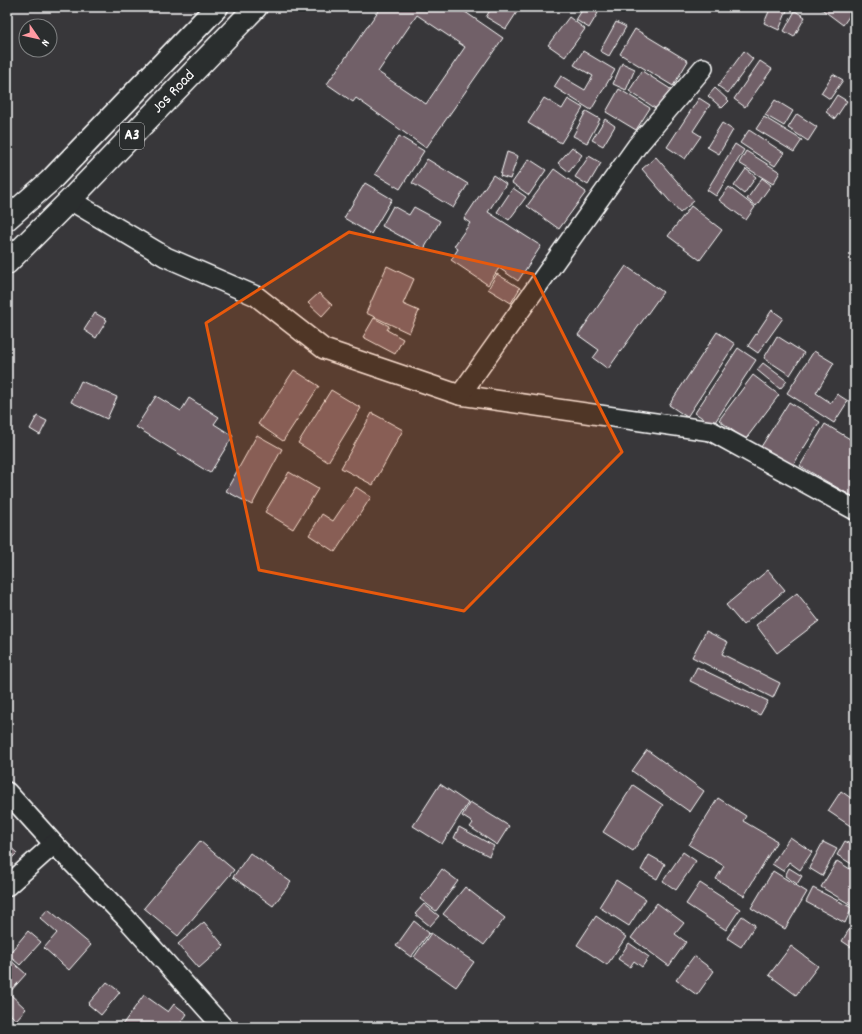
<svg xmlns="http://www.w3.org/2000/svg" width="862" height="1034" viewBox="0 0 862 1034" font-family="Dekko,sans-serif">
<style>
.building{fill:#716068;stroke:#fff;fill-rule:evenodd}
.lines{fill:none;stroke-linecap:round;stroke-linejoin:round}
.street-casing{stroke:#fff;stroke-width:22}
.highway-casing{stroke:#fff;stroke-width:25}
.street{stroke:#2a2d2e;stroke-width:19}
.highway{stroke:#2a2d2e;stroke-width:22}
.marked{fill:#e8590c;fill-opacity:0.2;stroke:#e8590c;stroke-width:3;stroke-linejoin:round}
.labels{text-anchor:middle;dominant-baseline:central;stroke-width:3.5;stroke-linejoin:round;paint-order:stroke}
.shield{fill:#2a2d2e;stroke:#bfc0c0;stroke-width:1}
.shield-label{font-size:15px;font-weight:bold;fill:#fff}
.street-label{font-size:16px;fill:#fff;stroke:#2a2d2e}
</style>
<rect width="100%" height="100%" fill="#38373a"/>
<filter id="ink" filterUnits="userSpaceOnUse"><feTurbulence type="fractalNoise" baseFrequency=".025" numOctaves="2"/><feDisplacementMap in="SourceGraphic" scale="8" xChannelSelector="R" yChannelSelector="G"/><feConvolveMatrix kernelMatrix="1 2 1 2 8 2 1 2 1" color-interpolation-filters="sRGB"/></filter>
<g filter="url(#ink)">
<g class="building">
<path d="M381,7H458L503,38L426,148L356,98L353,102L327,84ZM417,15L465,47L426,104L378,72Z"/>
<path d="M492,7H522L520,10L519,9L506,29L486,17Z"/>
<path d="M584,7H589L598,13L589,28L576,20Z"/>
<path d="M771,7H785L788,8L779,30L764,23Z"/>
<path d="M819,7H855V8L843,25Z"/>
<path d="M795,11L805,17L794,37L784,31Z"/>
<path d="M569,17L585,29L565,57L548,45Z"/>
<path d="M616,22L626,27L609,56L600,51Z"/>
<path d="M635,29L688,61L673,86L620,54Z"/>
<path d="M583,51L615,70L591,110L554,87L561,76L585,90L593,76L574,65Z"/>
<path d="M744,51L753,59L728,93L718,86Z"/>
<path d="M760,61L772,69L745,107L734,99Z"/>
<path d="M622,63L635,69L626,90L613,84Z"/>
<path d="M642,71L672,90L658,110L629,91Z"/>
<path d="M833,74L843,80L830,99L821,93Z"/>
<path d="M715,88L729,101L722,108L708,96Z"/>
<path d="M619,89L650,108L636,130L606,112Z"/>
<path d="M837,95L847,101L835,119L826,112Z"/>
<path d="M544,98L562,109L568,99L583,108L561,143L528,123Z"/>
<path d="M699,98L710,105L693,131L701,136L685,159L667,147Z"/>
<path d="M775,100L793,111L784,126L765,115Z"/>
<path d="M586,111L600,119L587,143L573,136Z"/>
<path d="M797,114L817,127L808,141L788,128Z"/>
<path d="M764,117L802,140L794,152L756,129Z"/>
<path d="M605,119L615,126L603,146L592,140Z"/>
<path d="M722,123L733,130L719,154L707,147Z"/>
<path d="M749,130L784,153L775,166L740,143Z"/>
<path d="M399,136L424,151L400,189L375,174Z"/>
<path d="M735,144L744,150L716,196L707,190Z"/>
<path d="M572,147L582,155L569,172L558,163Z"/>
<path d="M746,151L780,172L773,184L739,163Z"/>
<path d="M507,152L518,156L510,179L500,176Z"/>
<path d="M589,156L601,163L588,185L575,177Z"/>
<path d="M656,157L694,201L680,213L642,169Z"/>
<path d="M427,159L468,184L453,208L412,183Z"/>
<path d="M529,159L546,170L529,195L512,183Z"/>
<path d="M554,169L586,192L559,229L527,206Z"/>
<path d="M746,169L756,177L744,194L734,186Z"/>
<path d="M493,175L506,184L488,212L541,246L518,281L499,268L488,285L451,260L458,249L454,246L470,223L464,219Z"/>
<path d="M762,178L771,185L756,206L747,199Z"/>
<path d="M365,183L392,199L371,234L344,218Z"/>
<path d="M729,187L755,207L746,220L719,200Z"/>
<path d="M513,188L526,197L509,220L497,212Z"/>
<path d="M393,206L409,215L414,207L440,221L424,249L382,226Z"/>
<path d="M691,206L722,230L700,260L668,236Z"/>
<path d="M387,266L414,279L403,304L419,311L409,333L366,313Z"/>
<path d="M626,266L663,292L608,369L593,358L599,350L578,335Z"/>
<path d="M497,274L520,288L511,303L488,289Z"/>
<path d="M319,293L332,305L322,316L308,303Z"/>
<path d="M772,310L783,318L758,353L748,346Z"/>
<path d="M95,313L107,320L96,338L84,330Z"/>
<path d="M374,318L389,326L387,330L403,339L395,354L363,337Z"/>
<path d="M717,332L735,344L687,417L669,405Z"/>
<path d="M777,336L804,353L790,375L764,358Z"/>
<path d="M738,348L756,360L713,425L695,413Z"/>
<path d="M814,351L834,363L816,393L831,403L837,394L848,401L834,423L787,393Z"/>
<path d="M763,363L787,381L780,389L757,370Z"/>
<path d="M294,370L319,386L283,441L258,424Z"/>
<path d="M753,375L779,395L745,440L719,420Z"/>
<path d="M81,381L117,397L107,419L71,402Z"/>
<path d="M331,390L361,408L328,462L298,443Z"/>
<path d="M156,396L181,411L189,398L219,417L214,424L233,436L210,473L136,427Z"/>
<path d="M789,402L820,422L792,467L761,447Z"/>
<path d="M372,413L403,430L373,485L341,468Z"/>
<path d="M37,416L47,421L40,435L30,429Z"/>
<path d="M825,424L855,442V498L800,466Z"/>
<path d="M257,435L282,449L252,505L226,491Z"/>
<path d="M289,472L318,489L293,529L265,512Z"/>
<path d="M356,487L371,497L335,552L309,535L322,514L333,521Z"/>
<path d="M768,570L785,590L743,625L726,605Z"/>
<path d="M797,593L819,621L777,653L756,625Z"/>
<path d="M706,631L728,642L722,654L780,683L773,698L692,657Z"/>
<path d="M697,667L768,701L760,715L690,681Z"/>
<path d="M647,750L704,791L690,812L632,771Z"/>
<path d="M440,784L468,803L442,844L413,826Z"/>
<path d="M633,785L663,805L633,851L603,832Z"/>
<path d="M841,791L855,801V829L828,811Z"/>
<path d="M718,798L746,816L743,821L777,841L744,896L716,879L724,866L689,845Z"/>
<path d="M470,802L509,826L497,845L470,827L473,823L462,816Z"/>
<path d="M459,827L494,846L489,856L454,838Z"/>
<path d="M790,837L812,852L800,870L789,862L783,871L772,864Z"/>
<path d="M200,841L234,870L178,936L144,908Z"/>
<path d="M845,841L855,847V866L837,855Z"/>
<path d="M823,842L837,849L822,876L809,868Z"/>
<path d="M7,844L17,853L7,863Z"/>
<path d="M683,852L696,861L676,890L663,881Z"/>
<path d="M250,853L291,882L273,906L233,877Z"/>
<path d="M649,855L665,864L657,879L641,870Z"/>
<path d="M837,861L855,872V899L851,905L821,887Z"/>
<path d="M789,868L802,876L797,884L785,876Z"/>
<path d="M442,869L458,881L436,911L420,899Z"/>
<path d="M773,871L807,892L785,929L751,908Z"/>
<path d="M616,880L646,899L629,926L599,907Z"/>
<path d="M700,883L740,909L726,930L686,904Z"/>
<path d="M465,887L505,918L484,945L443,914Z"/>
<path d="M813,888L852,908L845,923L806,902Z"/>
<path d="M657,903L684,923L675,934L686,942L669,966L631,938Z"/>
<path d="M424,904L439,916L430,926L415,914Z"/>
<path d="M48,909L91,945L69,970L44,948L57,933L40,918Z"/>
<path d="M596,916L626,937L607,965L577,945Z"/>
<path d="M742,916L755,925L741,947L727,938Z"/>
<path d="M855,920V946L854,949L842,941Z"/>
<path d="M414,921L429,933L411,957L396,946Z"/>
<path d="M204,922L224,946L199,968L178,944Z"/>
<path d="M28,931L41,942L20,965L8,955Z"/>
<path d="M431,933L474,962L456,987L414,957Z"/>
<path d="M629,943L649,957L642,967L634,961L630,967L618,959Z"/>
<path d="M791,946L818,966L796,995L769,975Z"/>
<path d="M694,956L714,971L697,995L676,980Z"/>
<path d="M7,957L26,974L9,993L26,1009L16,1020L7,1011Z"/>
<path d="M107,982L120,992L101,1015L88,1004Z"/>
<path d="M144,995L168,1012L174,1004L187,1014L178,1027H125L122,1025Z"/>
<path d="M7,1021L11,1025L10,1027H7Z"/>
<path d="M535,1021L543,1027H530Z"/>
</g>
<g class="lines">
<g class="street-casing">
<g id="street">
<path d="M70,200L166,257L256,296L324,349L460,395L711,431L855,510"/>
<path d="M460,395L637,146L703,68"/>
<path d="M7,792L54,844L125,917L223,1027"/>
<path d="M7,886L54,844"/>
</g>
</g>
<g class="highway-casing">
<g id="highway">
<path d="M7,219L50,181L217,7"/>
<path d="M7,263L70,200L256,7"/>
</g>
</g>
<use href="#street" class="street"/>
<use href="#highway" class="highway"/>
</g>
</g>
<path class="marked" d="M349,232L533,274L622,452L464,611L259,570L206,323Z"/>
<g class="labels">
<rect class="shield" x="120" y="123" width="24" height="26" rx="3"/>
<g class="shield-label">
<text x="132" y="136">A3</text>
</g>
<g class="street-label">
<text transform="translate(174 92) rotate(-46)">Jos Road</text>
</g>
</g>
<rect width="862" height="1034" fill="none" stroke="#2a2d2e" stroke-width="24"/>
<rect x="12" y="12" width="838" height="1010" fill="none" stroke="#fff" stroke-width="1.5" filter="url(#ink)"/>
<g transform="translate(38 38) rotate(124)"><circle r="19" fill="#2a2d2e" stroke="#7f8182"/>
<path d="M0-3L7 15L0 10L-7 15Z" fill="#ff9aa2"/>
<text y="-6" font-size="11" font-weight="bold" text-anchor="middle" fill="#ffffff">N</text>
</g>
</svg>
